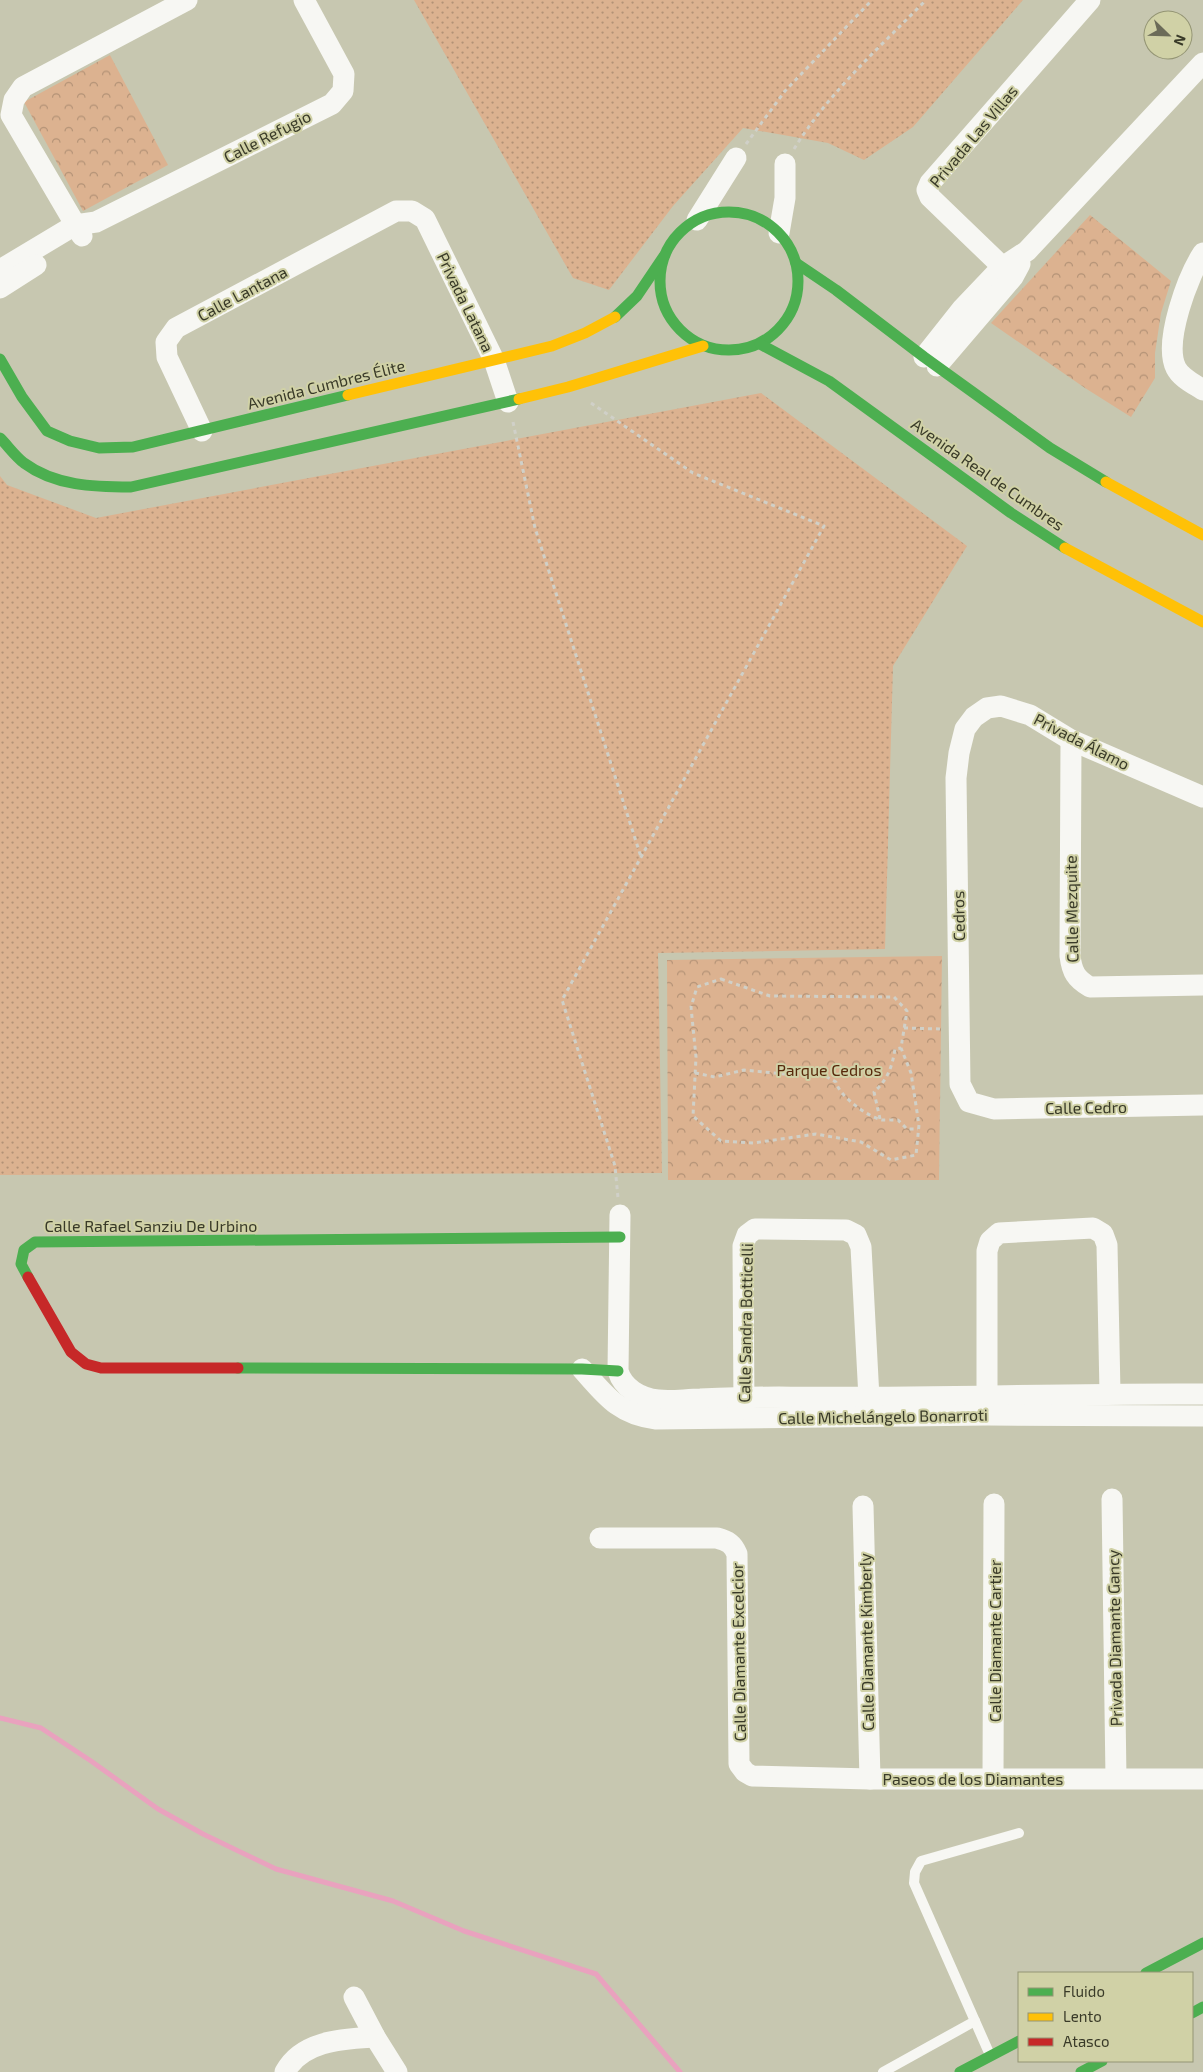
<svg xmlns="http://www.w3.org/2000/svg" width="1203" height="2072" viewBox="0 0 1203 2072" font-family="'Exo 2',sans-serif">
<style>
.grass{fill:url(#grass-dots)}
.park{fill:url(#park-crowns)}
.lines{fill:none;stroke-linecap:round;stroke-linejoin:round}
.stream{stroke:#e9a2be;stroke-width:5}
.path{stroke:#d0d0c8;stroke-width:3;stroke-dasharray:4 4;stroke-linecap:butt}
.lane{stroke:#f7f7f3;stroke-width:10}
.street{stroke:#f7f7f3;stroke-width:21}
.fast{stroke:#4caf50;stroke-width:11}
.slow{stroke:#ffc107;stroke-width:11}
.jam{stroke:#c62828;stroke-width:11}
.labels{text-anchor:middle;dominant-baseline:central;stroke-width:4;stroke-linejoin:round;paint-order:stroke}
.street-label{font-size:16px;fill:#393a28;stroke:#d0d1a6}
.park-label{font-size:16px;fill:#57290b;stroke:#d0d1a6}
</style>
<defs>
<pattern id="grass-dots" width="8" height="8" patternUnits="userSpaceOnUse" patternTransform="scale(1.25)"><rect width="8" height="8" fill="#dcb290"/><path d="M2 2h.1M6 6h.1" fill="none" stroke="#b39276" stroke-width="1.8" stroke-linecap="round"/></pattern>
<pattern id="park-crowns" width="20" height="18" patternUnits="userSpaceOnUse" patternTransform="scale(1.25)"><rect width="20" height="18" fill="#dcb290"/><path d="M2 6a3 3 0 1 1 6 0M12 15a3 3 0 1 1 6 0" fill="none" stroke="#b39276"/></pattern>
</defs>
<rect width="100%" height="100%" fill="#c7c7b0"/>
<g class="grass">
<path d="M414,0H1023L913,127L864,160L828,143L743,128L673,206L609,290L573,278Z"/>
<path d="M761,393L967,546L893,666L885,949L658,953L662,1173L0,1175V476L7,485L96,518Z"/>
</g>
<g class="park">
<path d="M110,55L168,165L83,211L24,102Z"/>
<path d="M1090,215L1171,281L1161,313L1155,353V378L1131,417L1085,388L991,323Z"/>
<path d="M942,956L939,1180H668L667,960Z"/>
</g>
<g class="lines">
<path class="stream" d="M0,1718L41,1728L91,1761L158,1809L203,1834L276,1869L393,1901L464,1931L596,1974L680,2072"/>
<g class="path">
<path d="M746,144L785,91L872,0"/>
<path d="M794,149C829,92 880,47 926,0"/>
<path d="M591,403L693,473L824,526L562,1000L615,1166L618,1198"/>
<path d="M513,422L535,528L641,857"/>
<path d="M721,979L770,996L894,997L907,1011L901,1048L911,1073L919,1125L916,1155L891,1160L861,1142L816,1134L753,1143L721,1141L693,1116L696,1057L691,1007L697,987Z"/>
<path d="M904,1028L941,1029"/>
<path d="M695,1073L715,1077L744,1070L784,1074L809,1067L836,1082C839,1096 868,1117 882,1120C887,1120 893,1120 898,1120L907,1129H918"/>
<path d="M880,1119L874,1092C888,1079 892,1067 895,1049L901,1048"/>
</g>
<g class="lane">
<path d="M990,2055L914,1883L915,1872L921,1861L1019,1833"/>
<path d="M883,2072L975,2021"/>
</g>
<g class="street">
<path d="M697,220L736,158"/>
<path d="M779,233L785,198V164"/>
<path d="M82,236L11,115L14,100L23,87L187,0"/>
<path d="M1203,253C1188,276 1163,342 1176,368C1181,378 1194,384 1203,390"/>
<path d="M0,270L75,225L96,222L332,104L343,91L344,74L304,0"/>
<path d="M1012,276L930,197L927,190L930,183L1090,0"/>
<path d="M0,288L36,265"/>
<path d="M924,357L962,309L1001,268L1027,251L1203,63"/>
<path d="M937,366L1013,277L1020,264"/>
<path d="M202,431L167,357L166,342L176,328L396,211H412L425,219L494,360L508,402"/>
<path d="M1071,740L1070,956C1072,972 1076,979 1090,987L1203,985"/>
<path d="M1203,797L1071,740L1030,715L1001,706L987,708L974,717L965,729L959,753L956,778L960,1084L969,1102L994,1109L1203,1105"/>
<path d="M620,1215L618,1371C623,1388 640,1398 658,1400C671,1402 686,1399 700,1399C726,1398 752,1397 779,1397C920,1399 1062,1393 1203,1394"/>
<path d="M582,1369C605,1395 619,1415 656,1419L988,1415L1203,1416"/>
<path d="M744,1409L743,1246L747,1235L755,1229L846,1230L856,1235L861,1247L869,1398"/>
<path d="M987,1410V1251L990,1241L999,1233L1093,1228L1103,1234L1107,1245L1110,1393"/>
<path d="M1112,1499L1116,1778"/>
<path d="M863,1506L870,1779"/>
<path d="M600,1538H717C728,1541 733,1544 737,1554L739,1764L745,1772L752,1776L870,1779H1203"/>
<path d="M993,1778L994,1504"/>
<path d="M354,1997L375,2037L397,2072"/>
<path d="M285,2072C302,2040 344,2039 375,2037"/>
</g>
<g class="fast">
<circle cx="729" cy="281" r="69"/>
<path d="M796,263L836,290L924,357L1050,448L1106,482"/>
<path d="M615,317L637,296L664,256"/>
<path d="M760,344L829,381L1011,513L1065,548"/>
<path d="M0,359L22,397L47,431L70,441L99,448L133,447L348,395"/>
<path d="M0,438C8,446 15,456 24,463C55,486 94,487 131,487L519,399"/>
<path d="M28,1277L21,1264L24,1250L35,1242L620,1237"/>
<path d="M238,1368L582,1369L618,1371"/>
<path d="M1146,1973L1203,1943"/>
<path d="M1192,2013L1203,2007"/>
<path d="M960,2072L1019,2041"/>
<path d="M1081,2072L1102,2061"/>
</g>
<g class="slow">
<path d="M348,395L552,346L585,333L615,317"/>
<path d="M519,399L568,387L703,346"/>
<path d="M1106,482L1203,535"/>
<path d="M1065,548L1203,622"/>
</g>
<path class="jam" d="M28,1277L71,1352L86,1364L101,1368H238"/>
</g>
<g class="labels">
<g class="street-label">
<text transform="translate(267 136) rotate(-27)">Calle Refugio</text>
<text transform="translate(973 136) rotate(-50)">Privada Las Villas</text>
<text transform="translate(242 293) rotate(-28)">Calle Lantana</text>
<text transform="translate(466 302) rotate(64)">Privada Latana</text>
<text transform="translate(326 384) rotate(-14)">Avenida Cumbres Élite</text>
<text transform="translate(988 474) rotate(35)">Avenida Real de Cumbres</text>
<text transform="translate(1082 741) rotate(27)">Privada Álamo</text>
<text transform="translate(1071 909) rotate(-91)">Calle Mezquite</text>
<text transform="translate(958 916) rotate(-91)">Cedros</text>
<text transform="translate(1086 1107) rotate(-1)">Calle Cedro</text>
<text x="151" y="1225">Calle Rafael Sanziu De Urbino</text>
<text transform="translate(745 1323) rotate(-89)">Calle Sandra Botticelli</text>
<text transform="translate(883 1416) rotate(-1)">Calle Michelángelo Bonarroti</text>
<text transform="translate(1114 1638) rotate(-91)">Privada Diamante Gancy</text>
<text transform="translate(994 1641) rotate(-90)">Calle Diamante Cartier</text>
<text transform="translate(866 1642) rotate(-91)">Calle Diamante Kimberly</text>
<text transform="translate(738 1652) rotate(-91)">Calle Diamante Excelcior</text>
<text x="973" y="1778">Paseos de los Diamantes</text>
</g>
<g class="park-label">
<text x="829" y="1069">Parque Cedros</text>
</g>
</g>
<rect x="1018" y="1972" width="175" height="90" fill="#d0d1a6" stroke="#949574"/>
<rect x="1028" y="1988" width="25" height="8" fill="#4caf50" stroke="#949574"/>
<text x="1063" y="1997" font-size="15" fill="#393a28">Fluido</text>
<rect x="1028" y="2013" width="25" height="8" fill="#ffc107" stroke="#949574"/>
<text x="1063" y="2022" font-size="15" fill="#393a28">Lento</text>
<rect x="1028" y="2038" width="25" height="8" fill="#c62828" stroke="#949574"/>
<text x="1063" y="2047" font-size="15" fill="#393a28">Atasco</text>
<g transform="translate(1168 35) rotate(113)"><circle r="24" fill="#d0d1a6" stroke="#949574"/>
<path d="M0-4L9 19L0 12L-9 19Z" fill="#6b6b58"/>
<text y="-8" font-size="14" font-weight="bold" text-anchor="middle" fill="#393a28">N</text>
</g>
</svg>
